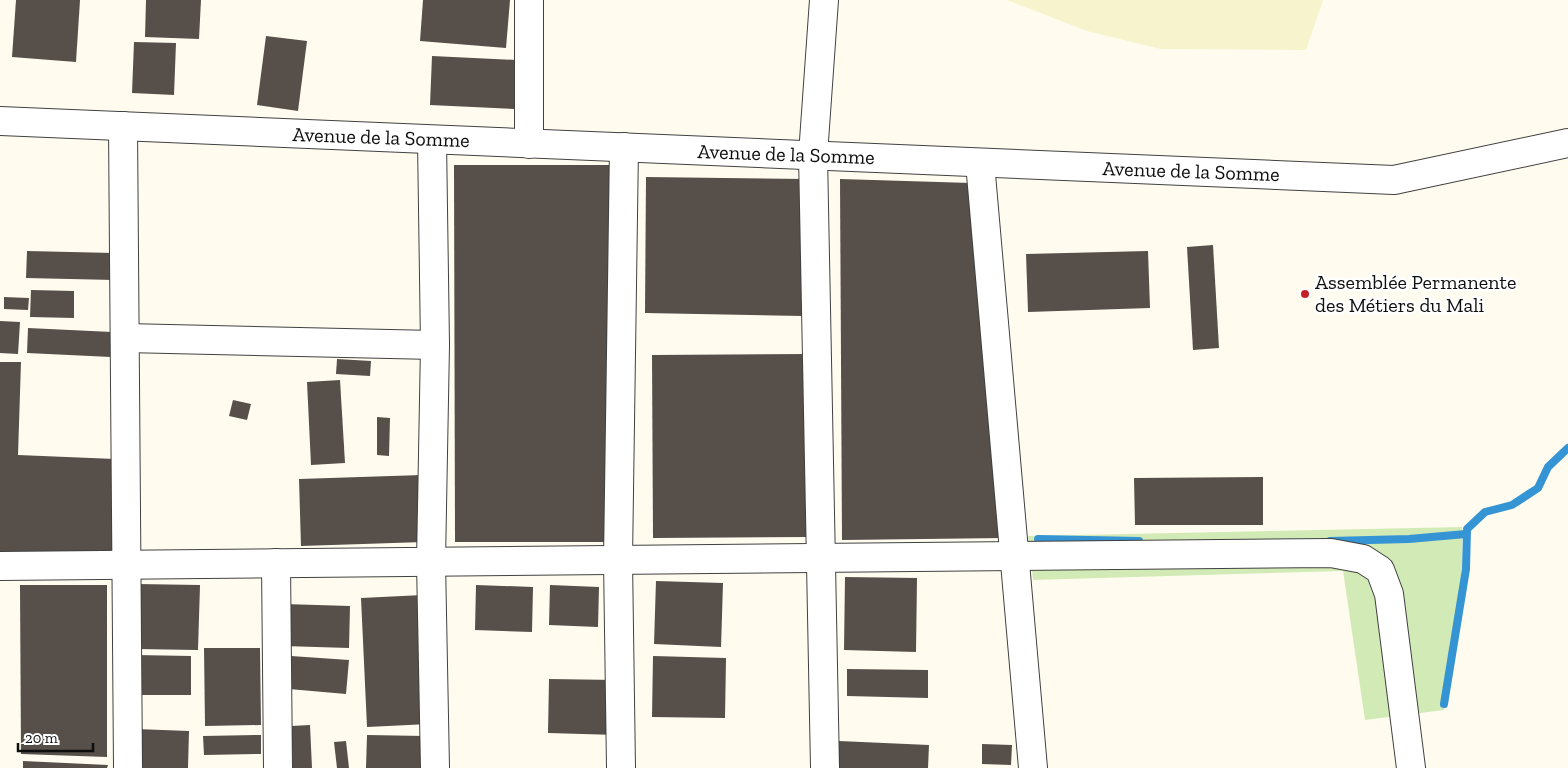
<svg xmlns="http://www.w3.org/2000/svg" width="1568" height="768" viewBox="0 0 1568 768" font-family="'Zilla Slab',serif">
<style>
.farmland{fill:#f6f3cd}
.green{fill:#d2ebb6}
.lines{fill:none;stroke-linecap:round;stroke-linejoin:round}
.stream{stroke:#3594d3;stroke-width:8}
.building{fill:#574f4a}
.minor-casing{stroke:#414141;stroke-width:30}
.minor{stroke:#fff;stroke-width:28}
.poi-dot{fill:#c42028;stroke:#fff;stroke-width:2}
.labels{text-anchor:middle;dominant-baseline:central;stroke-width:5;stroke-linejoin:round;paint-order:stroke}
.street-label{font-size:20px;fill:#0e0e0e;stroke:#fff}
.poi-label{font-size:20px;fill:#0e0e0e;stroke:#fff;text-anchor:start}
</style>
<rect width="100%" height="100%" fill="#fffcef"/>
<path class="farmland" d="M1007,0H1323L1306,50L1161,49L1087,31Z"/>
<path class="green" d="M1462,527V567L1444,710L1365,720L1343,571L1033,580L1028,536Z"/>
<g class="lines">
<g class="stream">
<path d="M1038,539L1139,541"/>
<path d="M1330,541L1409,539L1466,534"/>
<path d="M1444,704L1466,569L1467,529L1485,512L1512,505L1538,488L1548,467L1568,448"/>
</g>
</g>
<g class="building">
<path d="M16,0H80L76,62L12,57Z"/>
<path d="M146,0H201L199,39L145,37Z"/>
<path d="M423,0H510L506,48L420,41Z"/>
<path d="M266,36L307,41L298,111L257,105Z"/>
<path d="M134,42L176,43L174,95L132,93Z"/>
<path d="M432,56L516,60L514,109L430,105Z"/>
<path d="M454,165H610L611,542H455Z"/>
<path d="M646,177L805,179L803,316L645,313Z"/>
<path d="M840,179L971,183L1004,538L842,540Z"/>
<path d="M1213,245L1219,348L1193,350L1187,247Z"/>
<path d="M27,251L114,253V280L26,278Z"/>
<path d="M1148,251L1150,308L1028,312L1026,254Z"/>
<path d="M31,290L74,291V318L30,317Z"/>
<path d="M4,297L29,298L28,310L4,309Z"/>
<path d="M0,321L20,322L18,354L0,353Z"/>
<path d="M28,328L112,332L111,357L27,353Z"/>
<path d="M808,354L809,537L653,538L652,355Z"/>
<path d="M337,359L371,361L370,376L336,374Z"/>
<path d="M0,362H21L18,455L115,459L112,560L0,556Z"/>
<path d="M340,380L345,463L311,465L307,382Z"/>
<path d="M233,400L251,404L247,420L229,416Z"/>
<path d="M377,417L390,418L389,456L377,455Z"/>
<path d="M422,475L424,542L301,546L299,479Z"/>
<path d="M1263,477V525H1135L1134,478Z"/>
<path d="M845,577L917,578L916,652L844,650Z"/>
<path d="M656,581L723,583L721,647L654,644Z"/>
<path d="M137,584L200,585L198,650L136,649Z"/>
<path d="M20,585H107V757L21,754Z"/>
<path d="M476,585L533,587L532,632L475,630Z"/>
<path d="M550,585L599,587L598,627L549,625Z"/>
<path d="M423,595L429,724L367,727L361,598Z"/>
<path d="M284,604L350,606L349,648L283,646Z"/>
<path d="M204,648H260L261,725L205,726Z"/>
<path d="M135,655L191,656V695H135Z"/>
<path d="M291,656L349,660L346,694L289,689Z"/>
<path d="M653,656L726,658L725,718L652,717Z"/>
<path d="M847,669L928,670V698L847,696Z"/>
<path d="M549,679L617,680V735L548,733Z"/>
<path d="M310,725L312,768H293L291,726Z"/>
<path d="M136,729L189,731L188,768H135Z"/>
<path d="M261,735V754L204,755L203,736Z"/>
<path d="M367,735L425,736L424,768H366Z"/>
<path d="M346,741L349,768H337L334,742Z"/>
<path d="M839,741L929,745L928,768H839Z"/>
<path d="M982,744L1012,745L1011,765L982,764Z"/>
<path d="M23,761L108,765L107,768H23Z"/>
</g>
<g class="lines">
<g class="minor-casing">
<g id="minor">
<path d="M529,0V144"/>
<path d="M824,0L813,155L825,768"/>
<path d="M0,121L1394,180L1568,143"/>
<path d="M123,126L128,768"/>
<path d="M432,140L435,345L431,562L435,768"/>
<path d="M980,163L1033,768"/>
<path d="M125,338L435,345"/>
<path d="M276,563L278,768"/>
<path d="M0,566L1331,553L1363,559L1380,570L1389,594L1411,768"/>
<path d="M621,768L618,560L624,147"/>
</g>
</g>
<use href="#minor" class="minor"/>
</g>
<circle class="poi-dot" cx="1305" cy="294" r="5"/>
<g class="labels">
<g class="street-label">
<text transform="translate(381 137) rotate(2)">Avenue de la Somme</text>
<text transform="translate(786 154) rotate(2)">Avenue de la Somme</text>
<text transform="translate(1191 171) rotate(2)">Avenue de la Somme</text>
</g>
<g class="poi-label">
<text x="1315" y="282">Assemblée Permanente<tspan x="1315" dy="23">des Métiers du Mali</tspan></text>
</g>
</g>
<path d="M18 743v8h75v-8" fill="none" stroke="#0e0e0e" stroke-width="2.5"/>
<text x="25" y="743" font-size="15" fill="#0e0e0e" stroke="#ffffff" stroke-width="4" paint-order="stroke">20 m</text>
</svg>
